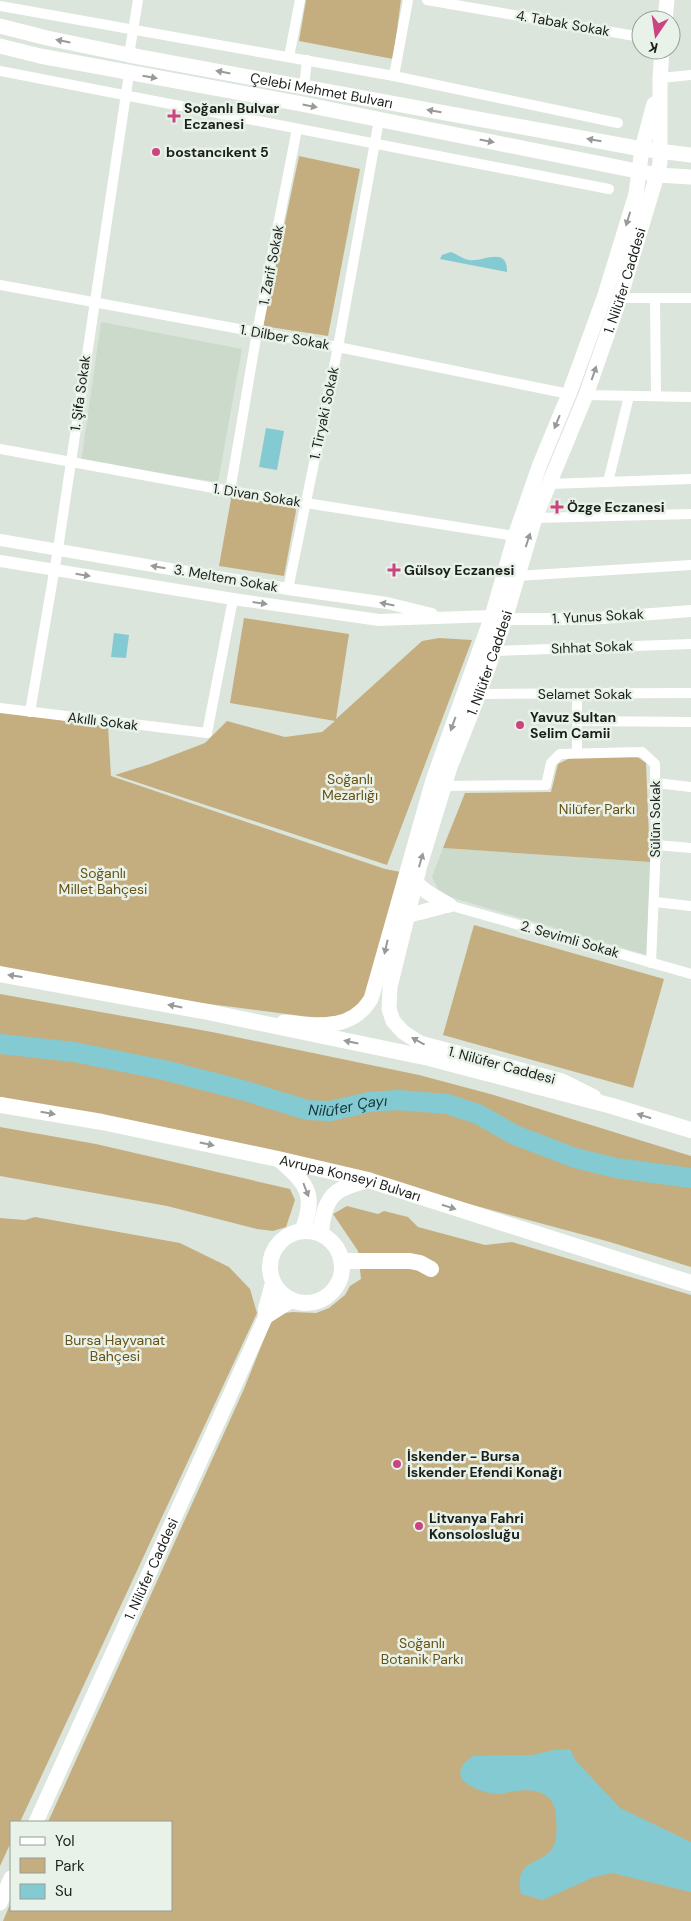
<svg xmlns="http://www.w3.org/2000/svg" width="691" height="1921" viewBox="0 0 691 1921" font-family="'DM Sans',sans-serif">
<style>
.built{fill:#cbdacb}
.green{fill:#c4ae80}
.water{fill:#84cad2}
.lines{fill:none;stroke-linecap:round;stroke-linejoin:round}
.river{stroke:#84cad2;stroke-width:20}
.minor{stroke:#fff;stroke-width:10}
.tertiary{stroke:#fff;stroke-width:12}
.secondary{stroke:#fff;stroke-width:15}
.primary{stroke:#fff;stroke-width:16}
.oneway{fill:#989a98}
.poi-dot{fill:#cb4381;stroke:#e8f2e8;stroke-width:2}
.labels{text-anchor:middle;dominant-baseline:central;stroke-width:5;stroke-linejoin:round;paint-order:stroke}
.street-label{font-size:14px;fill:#1b1f1b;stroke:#e8f2e8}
.poi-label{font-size:14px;font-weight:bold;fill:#1b1f1b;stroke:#e8f2e8;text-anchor:start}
.park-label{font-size:14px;fill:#695116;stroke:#e8f2e8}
.water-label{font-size:15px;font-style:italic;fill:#13363a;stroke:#e8f2e8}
</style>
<rect width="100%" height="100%" fill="#dbe5db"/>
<g class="built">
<path d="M101,322L242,349L218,482L81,462Z"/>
<path d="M443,848L650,862L647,955L440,894L432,877Z"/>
</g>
<g class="green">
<path d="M306,0H401L393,59L299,41Z"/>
<path d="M299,156L360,169L328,336L263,326Z"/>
<path d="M228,495L295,506L296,511L284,576L219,566L231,499Z"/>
<path d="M244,618L349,634L336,719L422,641L439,638L472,640L387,865L115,775L150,764L205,743L227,721L285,737L322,732L335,721L230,703Z"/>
<path d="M0,712L108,726L111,776L385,869L401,872L364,1002L345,1015L317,1018L178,1000L0,969Z"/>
<path d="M574,756H636L646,763L650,862L443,848L465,793L551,792L558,764Z"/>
<path d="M474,925L664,979L633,1088L443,1035Z"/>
<path d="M0,994L212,1032L419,1075L494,1095L691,1156V1267L610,1242L369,1177L177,1133L0,1097Z"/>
<path d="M0,1127L96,1144L290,1189L295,1200L286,1227L273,1231L257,1229L167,1206L0,1176Z"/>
<path d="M347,1206L378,1214L384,1211L408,1217L418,1227L485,1245L512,1242L691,1295V1921H3L11,1902V1910H171V1822H48L244,1389L274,1314L293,1312L316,1313L329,1308L345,1295L350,1286L361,1279L358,1251L333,1214Z"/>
<path d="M35,1217L180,1243L229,1267L250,1289L257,1313L20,1822H11V1842L0,1866V1218L25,1220Z"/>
</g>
<g class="water">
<path d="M451,252C457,254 462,259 469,260C481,263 508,245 507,272L440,259L442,255Z"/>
<path d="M266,428L284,431L277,470L259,467Z"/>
<path d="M114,633L129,635L126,658L111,657Z"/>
<path d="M570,1749L576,1761L620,1808L691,1842V1892L612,1873L594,1877L543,1900L521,1894C513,1855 545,1867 554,1845C557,1837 557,1827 556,1818C556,1794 537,1788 516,1791C509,1791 503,1795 497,1794C484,1793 472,1788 462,1780L460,1772L464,1763L473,1756L532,1755L554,1750Z"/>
</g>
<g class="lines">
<path class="river" id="s1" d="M0,1044L74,1052L164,1070L242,1090L307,1110L330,1111L370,1102L398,1100L447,1104L478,1114L515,1135L575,1158L616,1168L691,1178"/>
<g class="minor">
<path d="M427,0L641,37"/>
<path d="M0,6L394,76L618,123"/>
<path d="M129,55L138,0"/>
<path d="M289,57L300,0"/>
<path d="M0,71L609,189"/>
<path d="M394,76L408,0"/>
<path d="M660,78L691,75"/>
<path d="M304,87L307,60"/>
<path d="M0,285L338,347L569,394"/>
<path d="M620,298H691"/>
<path d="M655,298L656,396"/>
<path d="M586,395L691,397"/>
<path d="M0,449L230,491L515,536"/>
<path d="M608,482L629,396"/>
<path d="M549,484L691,479"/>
<path d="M230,491L257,332L297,129"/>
<path d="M535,518L691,514"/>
<path d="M517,576L691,565"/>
<path d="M288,589L338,347L379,120"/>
<path d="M494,651L691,644"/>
<path d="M479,694L691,693"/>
<path d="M577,694V753"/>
<path d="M0,708L207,733L233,599"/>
<path d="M30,712L58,549L129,74"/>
<path d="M577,721L691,722"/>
<path d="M656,783L691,787"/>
<path d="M443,786L546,785L551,763L560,754L642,752L655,764L656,845L651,963"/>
<path d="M656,845L691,848"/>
<path d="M655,902L691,906"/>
<path d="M449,905L691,974"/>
</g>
<g class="tertiary">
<path d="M0,540L288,589L387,603L432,614"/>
<path d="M0,561L233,599L379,620L492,616L505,619H588L691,611"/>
</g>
<g class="secondary">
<path d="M665,20L667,0"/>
<path id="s2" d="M0,26L47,38L129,55L642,149L691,155"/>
<path d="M0,46L40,56L302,104L657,175L691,177"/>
<path d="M408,880L415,882L427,892L449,905"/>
<path d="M401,916C407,917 439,907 449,905"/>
<path d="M284,1022C308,1025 342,1030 361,1011C365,1008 368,1003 371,999L433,780L492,616L515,536L540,464L569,394L605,295L636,194L642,149L654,104"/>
<path id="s3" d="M594,1097L562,1081L420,1043L403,1032L393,1021L389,1009L390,987L420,865L450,767L479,694L505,619L535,518L586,395L620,298L657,175L660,163V78L662,50"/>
<path id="s4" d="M36,1822L266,1316"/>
<path d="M0,1903L11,1878"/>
</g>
<g class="primary">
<path d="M0,974L208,1012L429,1058L612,1106L691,1130"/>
<path id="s5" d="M0,1105L102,1122L278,1159L368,1180L691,1283"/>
<path d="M280,1160C307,1184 317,1195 302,1231"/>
<circle cx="306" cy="1267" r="36"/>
<path d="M321,1234C321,1227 322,1221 324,1214C330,1189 345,1187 368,1180"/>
<path d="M342,1261H410L420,1263L431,1269"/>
<path d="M273,1283L266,1309V1316L291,1300"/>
</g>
</g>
<defs><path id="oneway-solid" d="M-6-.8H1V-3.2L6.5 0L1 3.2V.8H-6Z" transform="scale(1.25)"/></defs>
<g class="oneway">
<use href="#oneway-solid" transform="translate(63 41) rotate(-169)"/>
<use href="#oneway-solid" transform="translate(223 72) rotate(-169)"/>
<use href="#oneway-solid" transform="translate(150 77) rotate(10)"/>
<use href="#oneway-solid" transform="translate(310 106) rotate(11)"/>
<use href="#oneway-solid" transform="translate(434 111) rotate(-170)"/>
<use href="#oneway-solid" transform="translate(594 140) rotate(-170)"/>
<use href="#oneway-solid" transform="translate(487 141) rotate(11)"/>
<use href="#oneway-solid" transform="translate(628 219) rotate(107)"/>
<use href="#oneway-solid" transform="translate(594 373) rotate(-71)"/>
<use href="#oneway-solid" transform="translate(557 422) rotate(112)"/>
<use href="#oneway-solid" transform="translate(528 540) rotate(-72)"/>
<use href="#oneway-solid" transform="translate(158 567) rotate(-170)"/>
<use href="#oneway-solid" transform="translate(83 575) rotate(9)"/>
<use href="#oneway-solid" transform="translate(260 603) rotate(8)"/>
<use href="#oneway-solid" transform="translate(387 604) rotate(-169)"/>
<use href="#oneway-solid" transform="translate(453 724) rotate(110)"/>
<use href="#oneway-solid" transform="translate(421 860) rotate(-74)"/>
<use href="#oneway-solid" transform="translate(386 947) rotate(103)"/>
<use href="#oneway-solid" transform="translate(15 976) rotate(-172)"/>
<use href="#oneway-solid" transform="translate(175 1006) rotate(-169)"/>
<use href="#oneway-solid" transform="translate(418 1041) rotate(-151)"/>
<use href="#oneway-solid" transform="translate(351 1042) rotate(-168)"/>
<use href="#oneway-solid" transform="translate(48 1113) rotate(10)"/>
<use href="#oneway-solid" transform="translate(644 1116) rotate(-163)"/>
<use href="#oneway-solid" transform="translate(207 1144) rotate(12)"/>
<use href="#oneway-solid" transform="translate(306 1190) rotate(69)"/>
<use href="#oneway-solid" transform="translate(449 1207) rotate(18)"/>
</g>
<g class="poi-dot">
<path d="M171.5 108.5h5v5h5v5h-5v5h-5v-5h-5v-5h5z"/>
<circle cx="156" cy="152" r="5"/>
<path d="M554.5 499.5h5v5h5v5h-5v5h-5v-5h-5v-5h5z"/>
<path d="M391.5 562.5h5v5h5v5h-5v5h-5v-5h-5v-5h5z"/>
<circle cx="520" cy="725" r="5"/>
<circle cx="397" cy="1464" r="5"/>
<circle cx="419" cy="1526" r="5"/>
</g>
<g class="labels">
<g class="street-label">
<text transform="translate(563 23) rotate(10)">4. Tabak Sokak</text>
<text stroke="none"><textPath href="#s2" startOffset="328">Çelebi Mehmet Bulvarı</textPath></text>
<text transform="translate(271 265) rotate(-79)">1. Zarif Sokak</text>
<text stroke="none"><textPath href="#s3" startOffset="998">1. Nilüfer Caddesi</textPath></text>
<text transform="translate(285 337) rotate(10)">1. Dilber Sokak</text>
<text transform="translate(80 393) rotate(-82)">1. Şifa Sokak</text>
<text transform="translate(324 413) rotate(-78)">1. Tiryaki Sokak</text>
<text transform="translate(257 495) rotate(9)">1. Divan Sokak</text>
<text transform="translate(226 578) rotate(10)">3. Meltem Sokak</text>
<text transform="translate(598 616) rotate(-3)">1. Yunus Sokak</text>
<text transform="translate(592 647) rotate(-2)">Sıhhat Sokak</text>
<text stroke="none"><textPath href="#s3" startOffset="592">1. Nilüfer Caddesi</textPath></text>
<text x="585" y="694">Selamet Sokak</text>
<text transform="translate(103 721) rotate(7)">Akıllı Sokak</text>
<text transform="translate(655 819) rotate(-90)">Sülün Sokak</text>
<text transform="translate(570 939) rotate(16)">2. Sevimli Sokak</text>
<text transform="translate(502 1065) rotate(15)">1. Nilüfer Caddesi</text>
<text stroke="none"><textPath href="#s5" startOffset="358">Avrupa Konseyi Bulvarı</textPath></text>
<text stroke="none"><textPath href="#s4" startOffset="278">1. Nilüfer Caddesi</textPath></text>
</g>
<g class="poi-label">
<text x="184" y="108">Soğanlı Bulvar<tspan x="184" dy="16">Eczanesi</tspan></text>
<text x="166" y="152">bostancıkent 5</text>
<text x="567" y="507">Özge Eczanesi</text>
<text x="404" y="570">Gülsoy Eczanesi</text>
<text x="530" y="717">Yavuz Sultan<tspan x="530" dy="16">Selim Camii</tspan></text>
<text x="407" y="1456">İskender - Bursa<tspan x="407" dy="16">İskender Efendi Konağı</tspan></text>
<text x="429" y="1518">Litvanya Fahri<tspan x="429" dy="16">Konsolosluğu</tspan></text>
</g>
<g class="park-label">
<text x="350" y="779">Soğanlı<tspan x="350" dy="16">Mezarlığı</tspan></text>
<text x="597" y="809">Nilüfer Parkı</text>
<text x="103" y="873">Soğanlı<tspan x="103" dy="16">Millet Bahçesi</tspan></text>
<text x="115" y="1340">Bursa Hayvanat<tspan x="115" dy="16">Bahçesi</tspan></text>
<text x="422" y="1643">Soğanlı<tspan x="422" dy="16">Botanik Parkı</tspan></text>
</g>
<g class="water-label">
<text stroke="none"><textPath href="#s1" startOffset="356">Nilüfer Çayı</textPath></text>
</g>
</g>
<rect x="10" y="1821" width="162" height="90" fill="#e8f2e8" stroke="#969e96"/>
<rect x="20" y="1837" width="25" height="8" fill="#ffffff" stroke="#969e96"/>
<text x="55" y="1846" font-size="15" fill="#1b1f1b">Yol</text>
<rect x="20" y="1858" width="25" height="15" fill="#c4ae80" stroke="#969e96"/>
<text x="55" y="1871" font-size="15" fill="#1b1f1b">Park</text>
<rect x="20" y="1884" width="25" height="15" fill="#84cad2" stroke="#969e96"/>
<text x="55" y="1896" font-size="15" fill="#1b1f1b">Su</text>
<g transform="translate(656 35) rotate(193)"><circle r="24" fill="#e8f2e8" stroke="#969e96"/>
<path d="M0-4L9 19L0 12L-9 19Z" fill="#cb4381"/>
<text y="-8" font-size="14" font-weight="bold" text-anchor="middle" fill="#1b1f1b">K</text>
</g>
</svg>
